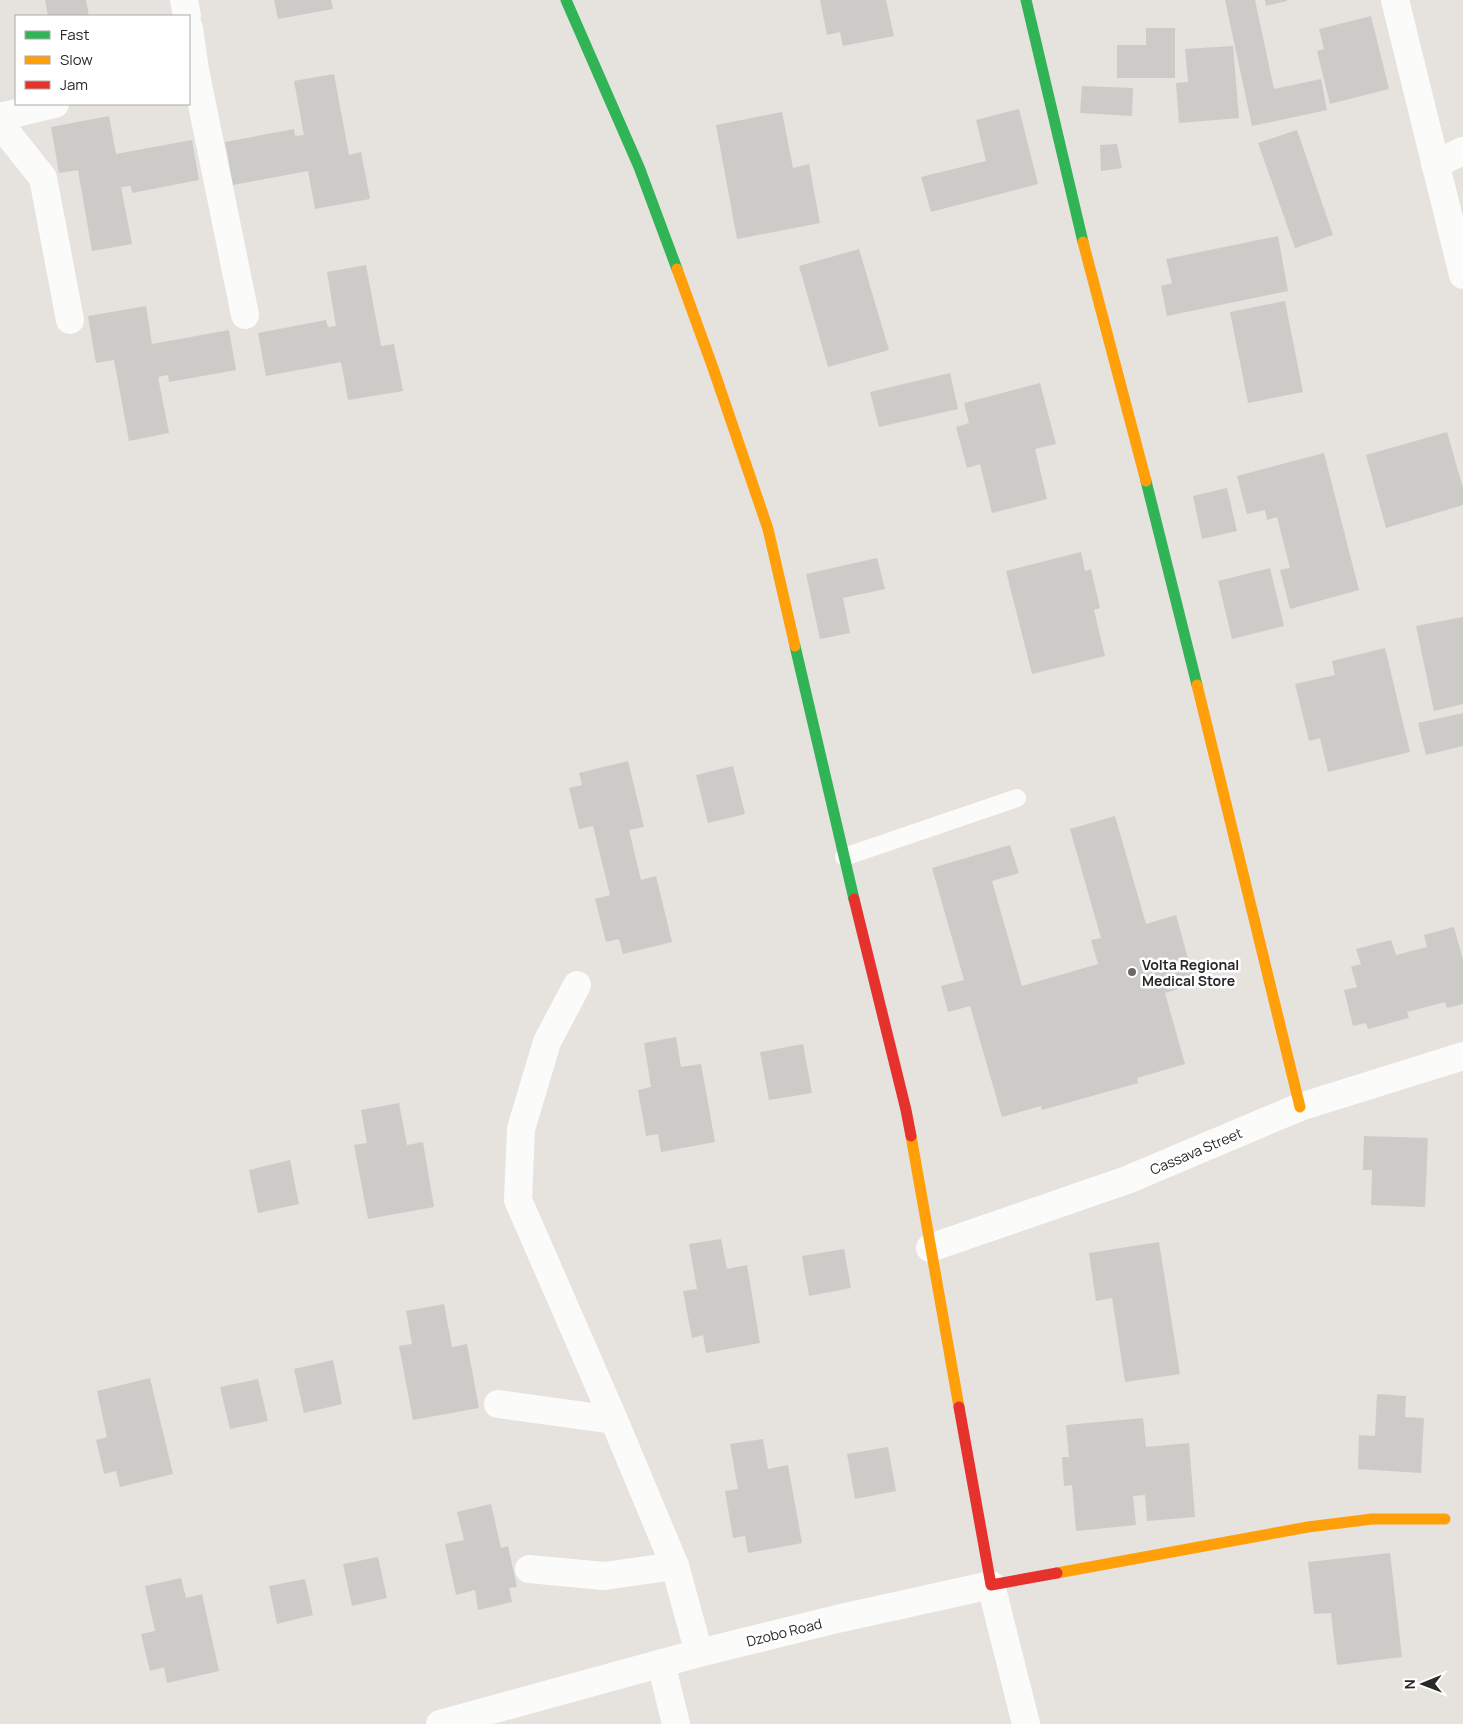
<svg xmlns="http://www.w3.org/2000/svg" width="1463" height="1724" viewBox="0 0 1463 1724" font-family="Manrope,sans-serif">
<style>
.building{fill:#cdcbc8}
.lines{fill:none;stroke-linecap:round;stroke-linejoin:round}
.lane{stroke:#fbfbfa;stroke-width:18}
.street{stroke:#fbfbfa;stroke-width:28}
.fast{stroke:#30b455;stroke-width:11}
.slow{stroke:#ff9f0a;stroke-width:11}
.jam{stroke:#e5322d;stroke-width:11}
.poi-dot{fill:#6a6968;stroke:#fff;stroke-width:2}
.labels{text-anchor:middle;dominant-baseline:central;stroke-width:5;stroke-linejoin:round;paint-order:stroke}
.poi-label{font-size:14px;font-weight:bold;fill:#282828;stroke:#fff;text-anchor:start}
.street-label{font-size:14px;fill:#282828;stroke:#fff}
</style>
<rect width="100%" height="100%" fill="#e6e2de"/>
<g class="building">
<path d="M45,0H86L89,16H48Z"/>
<path d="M274,0H331L333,9L278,19Z"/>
<path d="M820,0H886L894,36L843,46L840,32L827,35Z"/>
<path d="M1225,0H1255L1274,89L1321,79L1327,110L1252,126Z"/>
<path d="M1265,0H1287V1L1266,6Z"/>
<path d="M1371,16L1389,89L1330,104L1317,51L1324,49L1319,29Z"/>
<path d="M1146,28H1175V78H1117V45H1146Z"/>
<path d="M1233,46L1239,118L1179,123L1176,83L1188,82L1185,49Z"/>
<path d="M334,74L349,155L361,152L370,199L315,209L308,171L233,185L225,142L294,129L295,136L304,135L294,81Z"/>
<path d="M1082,86L1133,88L1132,116L1080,113Z"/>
<path d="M1019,109L1038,184L931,212L921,177L986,161L976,120Z"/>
<path d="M782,112L793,168L809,164L820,223L737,239L716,125Z"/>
<path d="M109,116L116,154L192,140L199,180L132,193L131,186L121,187L132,244L92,251L78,170L59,173L51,127Z"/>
<path d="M1297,130L1333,235L1295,248L1258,143Z"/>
<path d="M1117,144L1122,168L1101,171L1100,145Z"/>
<path d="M1278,236L1288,291L1167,316L1161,286L1172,283L1166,259Z"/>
<path d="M859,249L889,350L828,367L799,266Z"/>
<path d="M366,265L381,346L394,344L403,391L348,400L341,362L266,376L258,333L326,320L328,327L336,326L327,272Z"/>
<path d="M1285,301L1303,392L1248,403L1230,312Z"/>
<path d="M146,306L152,344L229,330L236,370L169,382L168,375L158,377L169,433L129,441L114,360L96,363L88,316Z"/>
<path d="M950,373L958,409L879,427L870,392Z"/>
<path d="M1040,383L1056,444L1035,449L1047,499L992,513L980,464L967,468L956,427L969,423L964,403Z"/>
<path d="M1447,432L1463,488V505L1386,528L1366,455Z"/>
<path d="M1324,453L1359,590L1290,609L1280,570L1290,568L1277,517L1267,520L1265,510L1247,514L1237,476Z"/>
<path d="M1227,488L1237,531L1202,539L1193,496Z"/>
<path d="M1081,552L1085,571L1091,569L1100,608L1094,610L1105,656L1032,674L1006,571Z"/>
<path d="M877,558L885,589L843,598L850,633L820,639L806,574Z"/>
<path d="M1270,568L1284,626L1232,639L1218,581Z"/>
<path d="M1463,617V704L1434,711L1416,626Z"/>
<path d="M1385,648L1410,752L1328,772L1320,738L1309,741L1295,684L1335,675L1332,661Z"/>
<path d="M1463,713V746L1426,755L1418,723Z"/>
<path d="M628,761L644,827L629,830L641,880L656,876L672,942L623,954L619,939L606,942L595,899L610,895L593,826L579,829L569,788L582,785L579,773Z"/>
<path d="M733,766L745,814L708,823L696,775Z"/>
<path d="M1115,816L1146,924L1176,915L1195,984L1165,993L1185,1064L1137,1078L1138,1083L1042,1110L1041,1106L1002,1117L970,1006L948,1012L941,986L964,980L932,868L1010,845L1019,873L992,881L1022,986L1098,964L1091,940L1101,938L1070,829Z"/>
<path d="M1454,927L1463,960V1004L1447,1008L1445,1002L1407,1012L1409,1018L1368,1029L1366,1023L1353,1026L1344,990L1357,987L1351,967L1361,964L1356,949L1391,940L1396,955L1427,947L1424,935Z"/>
<path d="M676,1037L681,1067L701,1064L715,1142L661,1152L658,1134L646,1136L638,1090L651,1087L644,1043Z"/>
<path d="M803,1044L812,1093L769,1100L760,1052Z"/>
<path d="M399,1103L407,1145L423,1142L434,1207L368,1219L354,1145L367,1143L361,1110Z"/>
<path d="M1364,1136L1428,1138L1425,1207L1371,1205L1372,1170H1363Z"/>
<path d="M290,1160L299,1204L258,1213L249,1170Z"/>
<path d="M721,1239L727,1269L747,1265L760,1343L706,1353L703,1335L692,1338L683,1291L697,1289L689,1244Z"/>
<path d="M1159,1242L1180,1374L1125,1382L1112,1298L1096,1301L1089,1253Z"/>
<path d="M844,1249L851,1288L809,1296L802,1256Z"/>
<path d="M444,1304L452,1347L467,1344L479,1408L413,1420L399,1346L412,1344L406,1311Z"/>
<path d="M333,1360L342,1404L304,1413L294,1369Z"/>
<path d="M150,1378L173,1474L120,1487L116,1471L104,1474L96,1440L107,1437L97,1391Z"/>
<path d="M258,1379L268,1421L230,1429L220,1387Z"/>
<path d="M1377,1394L1406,1396L1405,1417L1424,1418L1421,1473L1358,1469L1359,1435L1375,1436Z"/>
<path d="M1143,1418L1146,1447L1189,1443L1195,1517L1147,1521L1145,1495L1133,1496L1136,1525L1076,1531L1072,1485L1064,1486L1062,1457H1069L1066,1425Z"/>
<path d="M763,1439L768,1469L788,1465L802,1543L748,1553L745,1536L733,1538L725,1491L738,1489L730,1444Z"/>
<path d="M888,1447L896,1491L855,1499L847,1454Z"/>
<path d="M491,1504L501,1548L508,1546L517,1587L509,1588L512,1602L478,1610L475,1590L456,1595L445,1544L464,1540L457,1512Z"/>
<path d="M1390,1553L1402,1657L1337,1665L1331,1613L1314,1614L1308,1562Z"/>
<path d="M378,1557L387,1598L352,1606L343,1564Z"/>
<path d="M181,1578L186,1598L202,1594L219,1671L167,1683L164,1667L150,1671L141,1634L155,1631L145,1586Z"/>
<path d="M305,1579L313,1615L277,1624L269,1586Z"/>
</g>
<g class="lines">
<path class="lane" d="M844,857L1017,798"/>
<g class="street">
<path d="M184,0L187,16"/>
<path d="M1395,0L1463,275"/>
<path d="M189,28L195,70L245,315"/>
<path d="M0,117L55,104"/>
<path d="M0,124L43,178L70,320"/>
<path d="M1435,164L1463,151"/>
<path d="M577,985L547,1042L521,1129L518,1200L614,1420L675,1566L699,1653"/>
<path d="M930,1248L1127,1180L1300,1107L1463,1056"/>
<path d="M498,1404L614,1420"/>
<path d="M529,1569L604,1576L675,1566"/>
<path d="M661,1663L676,1724"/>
<path d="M440,1724L699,1653L837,1619L991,1585L1026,1724"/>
</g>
<g class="fast">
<path d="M566,0L639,167L677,269"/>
<path d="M1026,0L1083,242"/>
<path d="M1146,481L1197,685"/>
<path d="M795,646L854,899"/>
</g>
<g class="slow">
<path d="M1083,242L1146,481"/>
<path d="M677,269L713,368L768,529L795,646"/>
<path d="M1197,685L1300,1107"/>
<path d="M911,1136L959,1407"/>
<path d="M1057,1573L1308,1527L1372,1519H1445"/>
</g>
<g class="jam">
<path d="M854,899L906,1110L911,1136"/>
<path d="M959,1407L991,1585L1057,1573"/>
</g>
</g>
<circle class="poi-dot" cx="1132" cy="972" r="5"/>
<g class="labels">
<g class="poi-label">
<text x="1142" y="964">Volta Regional<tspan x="1142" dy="16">Medical Store</tspan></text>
</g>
<g class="street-label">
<text transform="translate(1196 1151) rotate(-23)">Cassava Street</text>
<text transform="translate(784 1632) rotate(-14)">Dzobo Road</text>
</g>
</g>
<rect x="15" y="15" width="175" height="90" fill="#ffffff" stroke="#a9a9a9"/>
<rect x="25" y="31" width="25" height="8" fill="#30b455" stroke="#a9a9a9"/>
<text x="60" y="40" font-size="15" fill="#282828">Fast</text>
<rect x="25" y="56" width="25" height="8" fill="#ff9f0a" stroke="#a9a9a9"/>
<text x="60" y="65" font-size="15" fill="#282828">Slow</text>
<rect x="25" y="81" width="25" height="8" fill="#e5322d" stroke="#a9a9a9"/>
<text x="60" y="90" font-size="15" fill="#282828">Jam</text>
<g transform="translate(1423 1684) rotate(269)" stroke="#ffffff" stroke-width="4" paint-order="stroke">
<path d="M0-4L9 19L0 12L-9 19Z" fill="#282828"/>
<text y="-8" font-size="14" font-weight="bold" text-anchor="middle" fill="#282828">N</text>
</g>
</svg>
